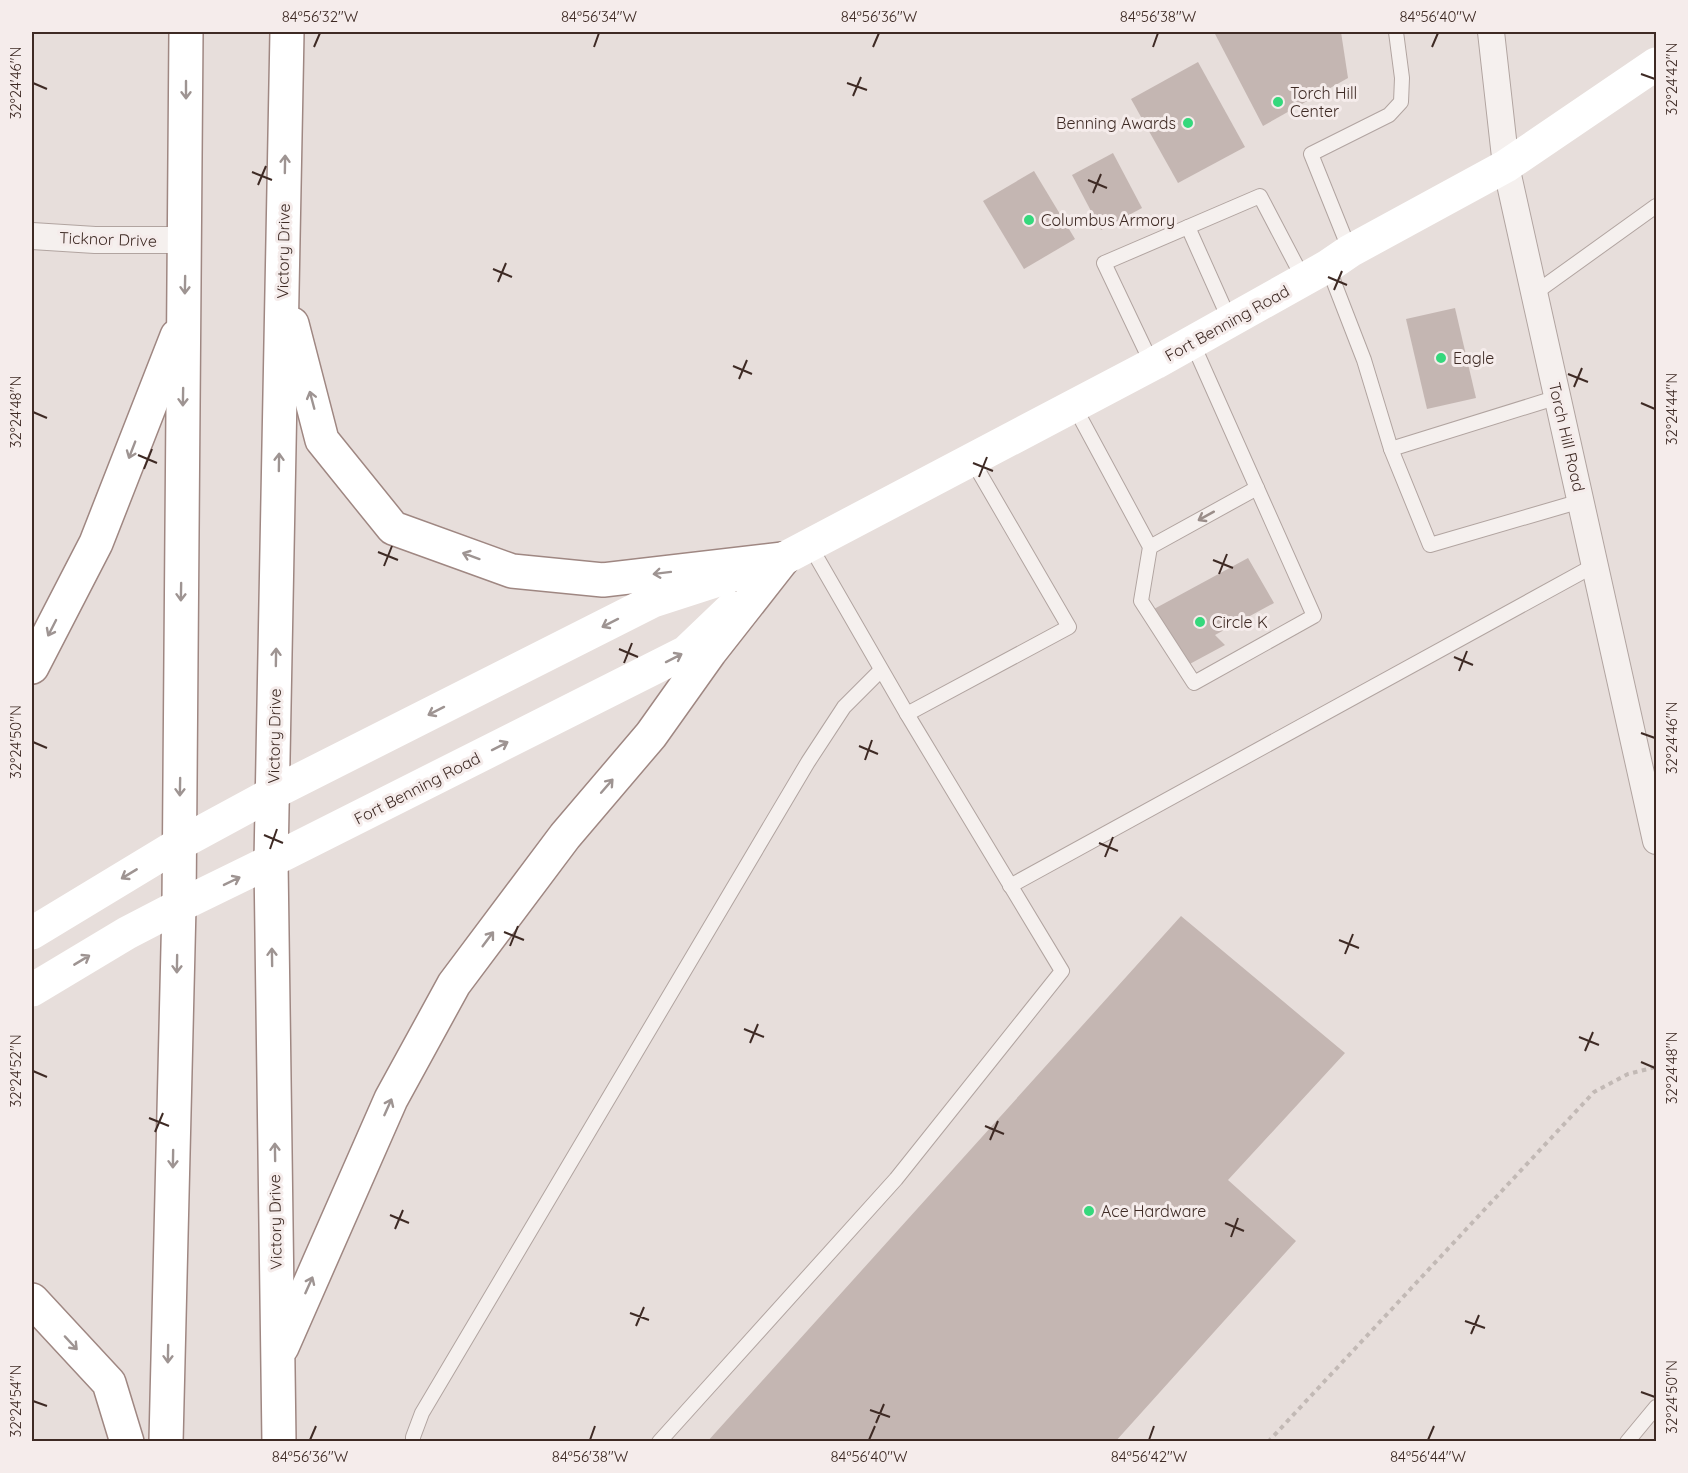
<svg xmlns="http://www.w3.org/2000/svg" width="1688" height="1473" viewBox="0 0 1688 1473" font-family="Quicksand,sans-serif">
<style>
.building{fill:#c4b6b2}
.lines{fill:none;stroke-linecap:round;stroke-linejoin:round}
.lane-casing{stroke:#b1a4a0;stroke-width:16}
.street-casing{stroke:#b1a4a0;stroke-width:28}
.highway-casing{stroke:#9f8782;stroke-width:36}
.path{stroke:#c2b9b5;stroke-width:4;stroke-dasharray:4.5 4.5;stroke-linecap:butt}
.lane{stroke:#f5f0ee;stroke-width:14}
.street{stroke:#f5f0ee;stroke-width:26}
.secondary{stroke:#fff;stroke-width:33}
.highway{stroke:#fff;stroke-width:33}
.oneway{stroke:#9e9492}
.oneway2{stroke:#9a8d89}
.ticks{fill:none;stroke:#3e2a24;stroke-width:2}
.poi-dot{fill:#35d87c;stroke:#f5eceb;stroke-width:2}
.labels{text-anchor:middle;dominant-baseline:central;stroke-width:6;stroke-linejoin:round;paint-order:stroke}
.poi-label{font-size:16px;fill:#3e2a24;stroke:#f5eceb;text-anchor:start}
.street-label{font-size:16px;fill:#3e2a24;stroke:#f5eceb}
.neatline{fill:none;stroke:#3e2a24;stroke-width:2}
.ticks-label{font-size:15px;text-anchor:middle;fill:#3e2a24}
</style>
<rect width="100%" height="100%" fill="#e7dedb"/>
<g class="building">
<path d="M1214,32H1341L1348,78L1263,126Z"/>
<path d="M1198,62L1245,147L1178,183L1131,99Z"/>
<path d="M1113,153L1142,208L1101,230L1072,175Z"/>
<path d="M1034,171L1075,239L1024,269L983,201Z"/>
<path d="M1455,308L1476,398L1427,409L1406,319Z"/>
<path d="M1248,558L1274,603L1215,635L1225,645L1186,666L1154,609Z"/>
<path d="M1181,916L1345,1053L1228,1180L1296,1241L1115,1442H707Z"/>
</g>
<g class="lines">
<g class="lane-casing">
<g id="lane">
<path d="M1188,227L1230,321"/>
<path d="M1350,251L1311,154L1389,115L1401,102L1402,78L1396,32"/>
<path d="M1328,267L1364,360L1391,449"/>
<path d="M1535,293L1656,206"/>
<path d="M1152,364L1104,263L1260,196L1304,280"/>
<path d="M1558,397L1391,449L1430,545L1581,501"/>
<path d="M1074,406L1150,547L1141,601L1194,683L1314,616L1192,342"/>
<path d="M809,544L907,714L1069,627L972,460"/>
<path d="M1150,547L1257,488"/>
<path d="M1010,886L1595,565"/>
<path d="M413,1442V1437L422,1413L808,762L844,707L881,670"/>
<path d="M659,1442L896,1179L1062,971L907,714"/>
<path d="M1627,1442L1656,1407"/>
</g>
</g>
<g class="street-casing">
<g id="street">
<path d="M1491,32L1506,166L1656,841"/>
<path d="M32,236L95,240H185"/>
</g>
</g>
<g class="highway-casing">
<g id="highway">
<path d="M292,324L322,440L393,528L512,571L603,580L783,559"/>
<path d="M32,667L96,543L177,336"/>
<path d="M32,1300L109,1383L127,1442"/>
<path d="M282,1347L391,1099L454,984L565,836L651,735L710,652L783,559"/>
<path d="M166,1442L179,906L186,32"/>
<path d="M279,1442L271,861L287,32"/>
</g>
</g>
<path class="path" d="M1268,1442L1594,1092L1628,1074L1656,1067"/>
<use href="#lane" class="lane"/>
<use href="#street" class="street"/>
<g class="secondary">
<path d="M32,933L179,844L273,793L653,601L783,559L1155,363L1328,266L1350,251L1506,166L1656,64"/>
<path d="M32,990L127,933L179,906L271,861L686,652L732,608"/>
</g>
<use href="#highway" class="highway"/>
</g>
<defs><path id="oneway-shaft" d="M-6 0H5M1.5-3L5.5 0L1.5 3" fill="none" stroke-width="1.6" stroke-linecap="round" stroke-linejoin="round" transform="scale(1.5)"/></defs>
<g class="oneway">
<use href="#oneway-shaft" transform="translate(186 90) rotate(90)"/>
<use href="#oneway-shaft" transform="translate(285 164) rotate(-89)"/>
<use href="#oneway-shaft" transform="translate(185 285) rotate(91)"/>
<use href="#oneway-shaft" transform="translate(183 397) rotate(91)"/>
<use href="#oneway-shaft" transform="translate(312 400) rotate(-105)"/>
<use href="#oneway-shaft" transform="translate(132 450) rotate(111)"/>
<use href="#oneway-shaft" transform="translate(279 462) rotate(-89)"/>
<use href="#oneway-shaft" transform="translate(471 556) rotate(-160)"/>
<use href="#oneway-shaft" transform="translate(662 573) rotate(173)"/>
<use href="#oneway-shaft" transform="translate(181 592) rotate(91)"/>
<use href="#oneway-shaft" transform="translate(610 623) rotate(153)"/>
<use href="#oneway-shaft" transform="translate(52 628) rotate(117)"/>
<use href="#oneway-shaft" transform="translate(276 657) rotate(-89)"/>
<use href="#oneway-shaft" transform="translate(674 658) rotate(-27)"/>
<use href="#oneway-shaft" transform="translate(436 711) rotate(153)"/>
<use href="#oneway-shaft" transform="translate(500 746) rotate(-27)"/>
<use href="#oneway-shaft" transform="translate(607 786) rotate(-49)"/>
<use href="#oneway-shaft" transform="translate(180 787) rotate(91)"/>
<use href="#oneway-shaft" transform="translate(129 874) rotate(149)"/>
<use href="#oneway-shaft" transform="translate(232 881) rotate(-26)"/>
<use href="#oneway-shaft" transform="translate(488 939) rotate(-53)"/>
<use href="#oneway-shaft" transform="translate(272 957) rotate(-91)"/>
<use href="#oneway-shaft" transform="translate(82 960) rotate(-31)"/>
<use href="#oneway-shaft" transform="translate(177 964) rotate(91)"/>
<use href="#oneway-shaft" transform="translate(388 1107) rotate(-66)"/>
<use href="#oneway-shaft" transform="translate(275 1152) rotate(-91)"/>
<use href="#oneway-shaft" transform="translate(173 1159) rotate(91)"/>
<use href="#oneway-shaft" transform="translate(309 1285) rotate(-66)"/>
<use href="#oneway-shaft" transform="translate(71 1343) rotate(47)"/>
<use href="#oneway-shaft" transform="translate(168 1354) rotate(91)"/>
</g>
<use class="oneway2" href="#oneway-shaft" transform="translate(1206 516) rotate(151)"/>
<path class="ticks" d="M314,47L320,33M594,47L599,33M873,47L879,33M1153,47L1158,33M1432,47L1438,33M1641,74L1655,79M33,83L47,89M847,83L867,90M853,96L861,77M252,172L272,180M1088,180L1107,188M258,185L266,166M1093,193L1101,174M493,269L512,277M1328,277L1347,285M498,282L506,263M1334,290L1342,271M733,366L752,374M1568,374L1588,382M739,379L747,360M1574,387L1582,368M1641,403L1655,409M33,412L47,418M138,455L157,463M973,463L993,471M144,469L152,449M979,477L987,457M378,552L398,560M1213,560L1233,568M384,566L392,546M1219,574L1227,554M619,649L638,657M1454,657L1473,665M624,663L632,643M1459,671L1467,651M1641,733L1655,738M33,742L47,748M859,746L878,754M865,760L872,740M264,835L283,843M1099,843L1118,851M270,849L277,829M1105,857L1113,837M504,932L524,940M1339,940L1359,948M510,946L518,926M1345,954L1353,934M744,1029L764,1037M1579,1037L1599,1045M750,1043L758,1024M1585,1051L1593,1032M1641,1062L1655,1068M33,1071L47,1077M149,1118L169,1126M985,1126L1004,1134M155,1132L163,1113M990,1140L998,1121M390,1215L409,1223M1225,1223L1244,1231M395,1229L403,1210M1231,1237L1238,1218M630,1313L649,1320M1465,1321L1485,1328M636,1326L644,1307M1471,1334L1479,1315M1641,1392L1655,1397M33,1401L47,1406M870,1410L890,1417M876,1423L884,1404M310,1440L316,1426M590,1440L595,1426M869,1440L875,1426M1149,1440L1154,1426M1428,1440L1434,1426"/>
<g class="poi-dot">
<circle cx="1278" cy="102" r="6"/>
<circle cx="1188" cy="123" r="6"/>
<circle cx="1029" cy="220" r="6"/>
<circle cx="1441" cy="358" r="6"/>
<circle cx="1200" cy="622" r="6"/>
<circle cx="1089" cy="1211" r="6"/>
</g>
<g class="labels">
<g class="poi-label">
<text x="1290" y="93">Torch Hill<tspan x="1290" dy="18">Center</tspan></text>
<text x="1176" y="123" text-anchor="end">Benning Awards</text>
<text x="1041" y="220">Columbus Armory</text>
<text x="1453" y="358">Eagle</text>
<text x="1212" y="622">Circle K</text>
<text x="1101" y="1211">Ace Hardware</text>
</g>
<g class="street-label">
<text transform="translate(108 239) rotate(2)">Ticknor Drive</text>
<text transform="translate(283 251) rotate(-89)">Victory Drive</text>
<text transform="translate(1227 323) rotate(-29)">Fort Benning Road</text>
<text transform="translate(1567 437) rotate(77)">Torch Hill Road</text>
<text transform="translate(274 736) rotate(-89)">Victory Drive</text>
<text transform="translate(417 788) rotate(-27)">Fort Benning Road</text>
<text transform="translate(275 1222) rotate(-91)">Victory Drive</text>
</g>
</g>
<rect width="1688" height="1473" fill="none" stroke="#f5eceb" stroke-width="66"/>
<rect x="33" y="33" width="1622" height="1407" class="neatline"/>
<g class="ticks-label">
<text x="320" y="22">84°56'32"W</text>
<text x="599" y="22">84°56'34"W</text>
<text x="879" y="22">84°56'36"W</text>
<text x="1158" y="22">84°56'38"W</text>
<text x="1438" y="22">84°56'40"W</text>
<text transform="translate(1672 79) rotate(-90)" y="5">32°24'42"N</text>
<text transform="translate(16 83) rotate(-90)" y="5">32°24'46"N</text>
<text transform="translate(1672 409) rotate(-90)" y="5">32°24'44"N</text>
<text transform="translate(16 412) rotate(-90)" y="5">32°24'48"N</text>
<text transform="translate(1672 738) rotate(-90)" y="5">32°24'46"N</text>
<text transform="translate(16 742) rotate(-90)" y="5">32°24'50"N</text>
<text transform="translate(1672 1068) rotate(-90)" y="5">32°24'48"N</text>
<text transform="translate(16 1071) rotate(-90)" y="5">32°24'52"N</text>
<text transform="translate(1672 1397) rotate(-90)" y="5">32°24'50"N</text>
<text transform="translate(16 1401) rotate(-90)" y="5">32°24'54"N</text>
<text x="310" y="1462">84°56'36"W</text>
<text x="590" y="1462">84°56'38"W</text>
<text x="869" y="1462">84°56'40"W</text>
<text x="1149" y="1462">84°56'42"W</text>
<text x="1428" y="1462">84°56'44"W</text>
</g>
</svg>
